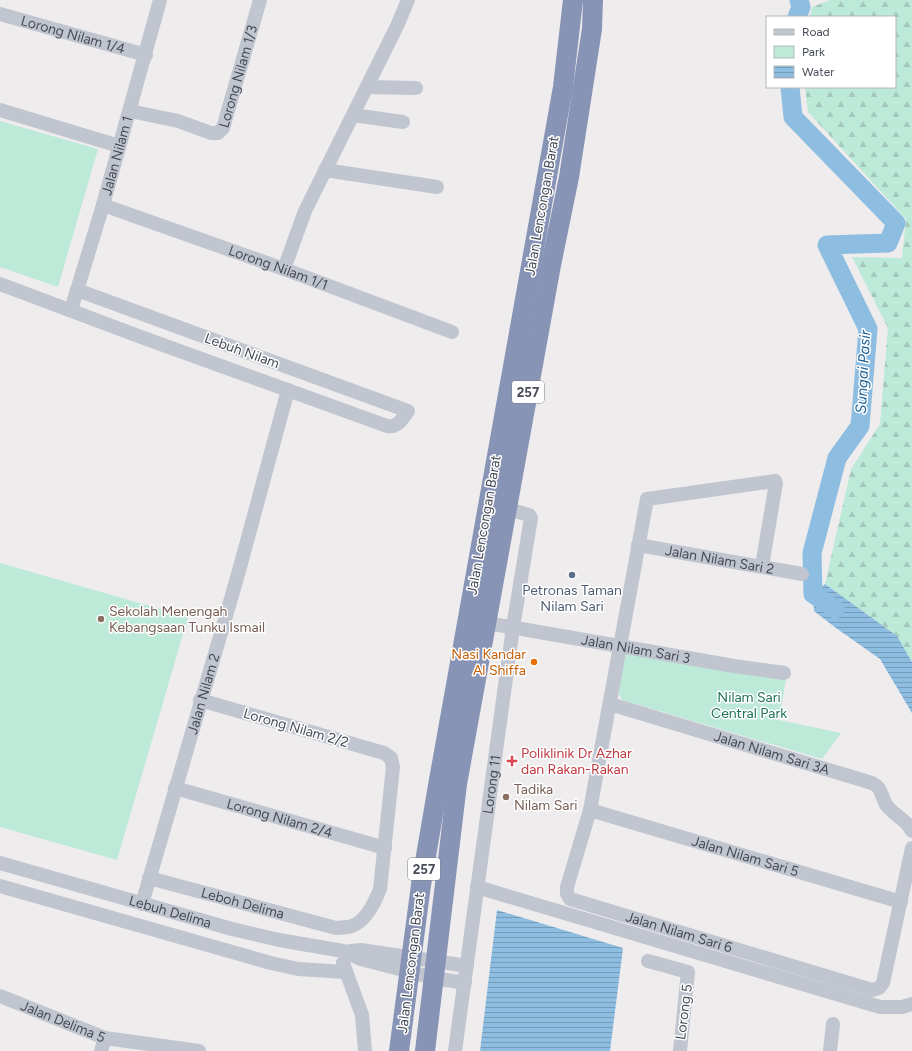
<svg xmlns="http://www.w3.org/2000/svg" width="912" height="1051" viewBox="0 0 912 1051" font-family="Figtree,sans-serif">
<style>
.green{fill:#bde9d8}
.forest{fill:url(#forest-firs)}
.water{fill:url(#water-rules)}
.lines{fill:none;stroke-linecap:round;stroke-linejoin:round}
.river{stroke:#8ebde2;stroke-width:19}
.minor{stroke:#c0c5d0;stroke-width:14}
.highway{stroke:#8894b6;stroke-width:20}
.service-dot{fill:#5c6f8a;stroke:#fff;stroke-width:1.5}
.education-dot{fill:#8d6e63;stroke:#fff;stroke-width:1.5}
.food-dot{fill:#e8710a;stroke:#fff;stroke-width:1.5}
.health-dot{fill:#e0444e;stroke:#fff;stroke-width:1.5}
.labels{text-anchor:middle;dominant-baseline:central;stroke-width:3;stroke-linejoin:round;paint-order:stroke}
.shield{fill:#fff;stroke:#7e8189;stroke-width:1}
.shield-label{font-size:13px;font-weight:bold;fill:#464b57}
.street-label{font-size:14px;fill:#464b57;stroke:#fff}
.service-label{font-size:14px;fill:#4e5e75;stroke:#fff}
.education-label{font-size:14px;fill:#785e54;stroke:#fff;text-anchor:start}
.food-label{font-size:14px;fill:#c56008;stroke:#fff;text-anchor:end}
.park-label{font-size:14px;fill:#1f705a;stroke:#fff}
.health-label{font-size:14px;fill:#be3a42;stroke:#fff;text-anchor:start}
.water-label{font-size:15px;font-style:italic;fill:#1a5f96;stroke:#fff}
</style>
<defs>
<pattern id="forest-firs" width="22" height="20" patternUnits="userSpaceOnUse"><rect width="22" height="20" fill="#bde9d8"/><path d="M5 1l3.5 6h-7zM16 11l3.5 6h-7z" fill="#a4c9bc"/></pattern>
<pattern id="water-rules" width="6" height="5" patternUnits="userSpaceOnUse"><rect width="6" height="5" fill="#8ebde2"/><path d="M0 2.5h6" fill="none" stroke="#769cba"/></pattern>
</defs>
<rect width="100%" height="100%" fill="#eeecec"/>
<g class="green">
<path d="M0,121L98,149L58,287L0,267Z"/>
<path d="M0,563L188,617L117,860L0,827Z"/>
<path d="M626,653L786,680L779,720L841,733L822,759L622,700L617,691Z"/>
</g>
<path class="forest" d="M830,0H912V662L897,636L825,584L851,469L880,424L888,328L852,257L902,258L906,219L808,112L805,87H895V17H810L812,7Z"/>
<g class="water">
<path d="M825,584L897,636L912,662V713L880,659L836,628L814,611L813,594Z"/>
<path d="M497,910L623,948L610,1051H480Z"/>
</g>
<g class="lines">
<g class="river">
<path d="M797,17L801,7L799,0"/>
<path d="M790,87L793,117L896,223L888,243L827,245L868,329L860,426L837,458L812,553L813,594L835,609"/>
</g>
<g class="minor">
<path id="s1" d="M0,14L146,55"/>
<path d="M367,87L416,88"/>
<path d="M0,110L119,146"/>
<path id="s2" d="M130,111L178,121L211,133H218L223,128L260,0"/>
<path d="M353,115L403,122"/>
<path d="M325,170L437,187"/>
<path id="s3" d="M103,205L284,269L452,332"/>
<path d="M284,269L305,211L397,26L408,0"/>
<path d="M0,284L141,337L387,426C398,428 402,419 408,411L77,290"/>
<path id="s4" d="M71,310L103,205L160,0"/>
<path id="s5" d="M638,545L802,574"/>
<path id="s6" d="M762,566L776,483L775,481L647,499L590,810L567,887V894L570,899L872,990L879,988L883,983L912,848"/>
<path id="s7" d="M487,623L734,666L784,673"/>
<path id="s8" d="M610,704L872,783C883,788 881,798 887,806C895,816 907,820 912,831"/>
<path id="s9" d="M175,788L385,848"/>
<path id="s10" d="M590,810L901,902"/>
<path id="s11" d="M0,863L232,929L279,940L343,951L361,959L434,978L465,983"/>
<path id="s12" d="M149,878L336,928C341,927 347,928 352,926C366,921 375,902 380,889L393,767L391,758L384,753L200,700"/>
<path d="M0,886L271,963L298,969L345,972"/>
<path d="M477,887L880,1007H902L912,1004"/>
<path id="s13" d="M142,904L237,578L288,390"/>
<path d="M350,951L361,950L467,966"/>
<path d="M648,961L688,972L680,1051"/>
<path d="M343,963L362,1015L365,1051"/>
<path id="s14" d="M0,996L105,1038L199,1051"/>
<path d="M101,1051L105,1038"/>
<path id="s15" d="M455,1051L513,627L531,518L529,515L508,509"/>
<path d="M830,1051L833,1024"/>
</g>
<g class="highway">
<path d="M399,1051L421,885L439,780L563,87L573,0"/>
<path d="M425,1051L457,784L551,265L569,177L592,29L593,0"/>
</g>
</g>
<circle class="service-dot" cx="572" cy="575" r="4"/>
<g class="education-dot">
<circle cx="101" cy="619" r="4"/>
<circle cx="506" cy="797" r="4"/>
</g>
<circle class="food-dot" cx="534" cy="662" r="4"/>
<path class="health-dot" d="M510 755h4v4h4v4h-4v4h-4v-4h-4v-4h4z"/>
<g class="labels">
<g class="shield">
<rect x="512" y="381" width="32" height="22" rx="3"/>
<rect x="408" y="858" width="32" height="22" rx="3"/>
</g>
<g class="shield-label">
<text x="528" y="392">257</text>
<text x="424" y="869">257</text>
</g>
<g class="street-label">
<text stroke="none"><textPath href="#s1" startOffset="76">Lorong Nilam 1/4</textPath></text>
<text stroke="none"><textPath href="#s2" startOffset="152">Lorong Nilam 1/3</textPath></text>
<text stroke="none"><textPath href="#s4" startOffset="161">Jalan Nilam 1</textPath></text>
<text transform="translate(542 206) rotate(-80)">Jalan Lencongan Barat</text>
<text stroke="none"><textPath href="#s3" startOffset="186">Lorong Nilam 1/1</textPath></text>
<text transform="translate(242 351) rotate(20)">Lebuh Nilam</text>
<text transform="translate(484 525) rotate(-80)">Jalan Lencongan Barat</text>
<text stroke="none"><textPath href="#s5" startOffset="83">Jalan Nilam Sari 2</textPath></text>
<text stroke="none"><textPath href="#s7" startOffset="151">Jalan Nilam Sari 3</textPath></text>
<text stroke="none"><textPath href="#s13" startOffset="219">Jalan Nilam 2</textPath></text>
<text transform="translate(296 728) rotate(16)">Lorong Nilam 2/2</text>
<text stroke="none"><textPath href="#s8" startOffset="169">Jalan Nilam Sari 3A</textPath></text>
<text stroke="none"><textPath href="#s15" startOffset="269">Lorong 11</textPath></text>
<text stroke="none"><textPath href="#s9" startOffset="109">Lorong Nilam 2/4</textPath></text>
<text stroke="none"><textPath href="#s10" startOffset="162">Jalan Nilam Sari 5</textPath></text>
<text stroke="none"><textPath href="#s12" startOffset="97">Leboh Delima</textPath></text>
<text stroke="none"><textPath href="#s11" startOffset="177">Lebuh Delima</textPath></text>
<text stroke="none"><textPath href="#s6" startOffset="739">Jalan Nilam Sari 6</textPath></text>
<text transform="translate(411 963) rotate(-83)">Jalan Lencongan Barat</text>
<text transform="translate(684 1012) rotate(-83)">Lorong 5</text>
<text stroke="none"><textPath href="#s14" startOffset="68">Jalan Delima 5</textPath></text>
</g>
<g class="service-label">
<text x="572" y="590">Petronas Taman<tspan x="572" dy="16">Nilam Sari</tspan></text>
</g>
<g class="education-label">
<text x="109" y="611">Sekolah Menengah<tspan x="109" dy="16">Kebangsaan Tunku Ismail</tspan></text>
<text x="514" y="789">Tadika<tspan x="514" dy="16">Nilam Sari</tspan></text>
</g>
<g class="food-label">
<text x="526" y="654">Nasi Kandar<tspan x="526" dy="16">Al Shiffa</tspan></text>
</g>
<g class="park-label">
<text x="749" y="697">Nilam Sari<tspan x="749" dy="16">Central Park</tspan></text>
</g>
<g class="health-label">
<text x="521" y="753">Poliklinik Dr Azhar<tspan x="521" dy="16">dan Rakan-Rakan</tspan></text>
</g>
<g class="water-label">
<text transform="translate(863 372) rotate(-87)">Sungai Pasir</text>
</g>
</g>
<rect x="766" y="16" width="130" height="72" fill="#ffffff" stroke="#b5b7bc"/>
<rect x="774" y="29" width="20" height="6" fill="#c0c5d0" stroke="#b5b7bc"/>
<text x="802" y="36" font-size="12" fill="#464b57">Road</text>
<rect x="774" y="46" width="20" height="12" fill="#bde9d8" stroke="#b5b7bc"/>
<text x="802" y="56" font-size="12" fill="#464b57">Park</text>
<rect x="774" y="66" width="20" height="12" fill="url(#water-rules)" stroke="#b5b7bc"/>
<text x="802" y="76" font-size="12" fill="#464b57">Water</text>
</svg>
